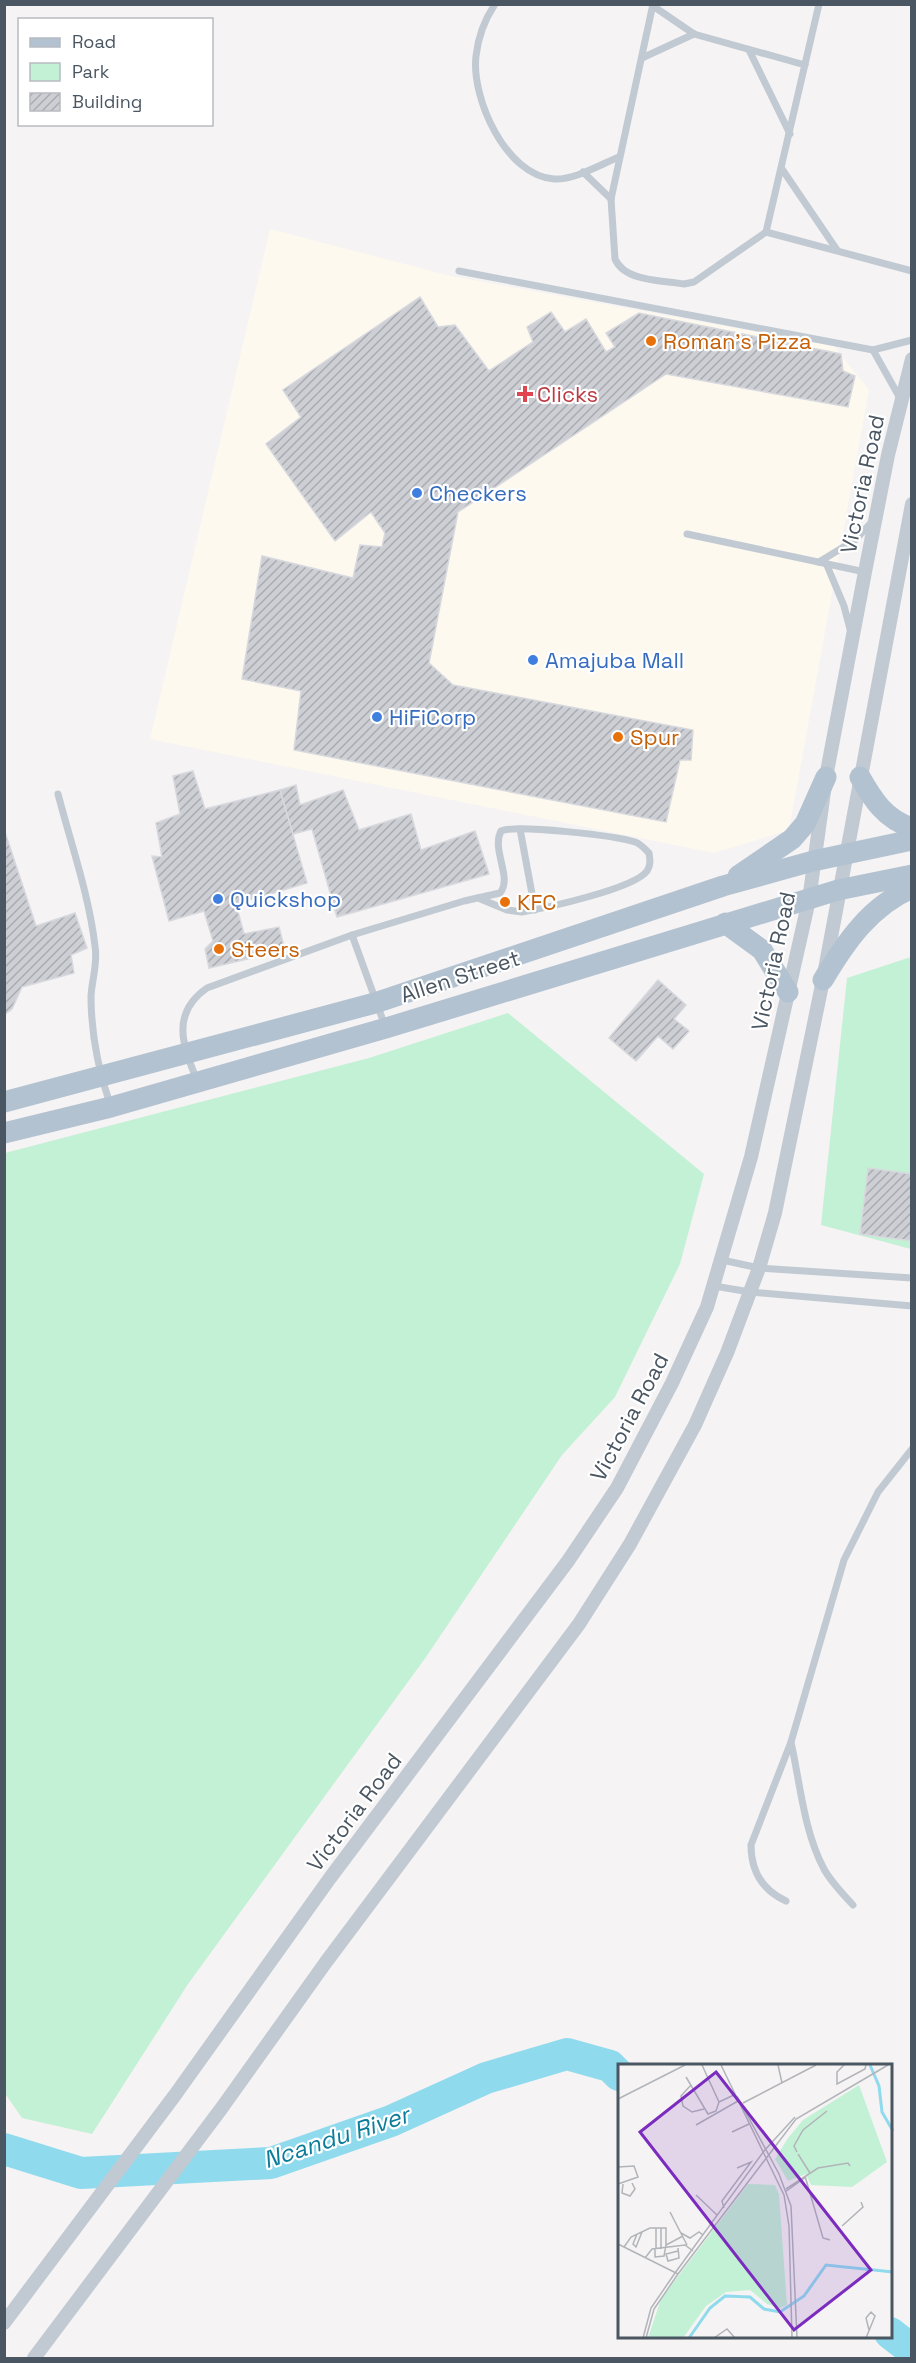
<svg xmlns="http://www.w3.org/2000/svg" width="916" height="2363" viewBox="0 0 916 2363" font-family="'Space Grotesk',sans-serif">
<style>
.commercial{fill:#fdf9ef}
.park{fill:#c3f1d5}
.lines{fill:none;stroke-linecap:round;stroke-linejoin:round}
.river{stroke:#90daee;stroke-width:32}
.building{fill:url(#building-hatch);stroke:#d7d9de;stroke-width:1.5}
.service{stroke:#c1cad2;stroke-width:7}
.minor{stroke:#c1cad2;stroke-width:14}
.primary{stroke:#b3c2d1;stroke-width:21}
.food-dot{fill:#e8710a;stroke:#fff;stroke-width:2}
.health-dot{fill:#e0444e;stroke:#fff;stroke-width:2}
.shop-dot{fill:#3f7fe0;stroke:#fff;stroke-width:2}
.labels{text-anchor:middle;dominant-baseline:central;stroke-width:4.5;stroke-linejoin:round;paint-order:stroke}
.food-label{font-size:22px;fill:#c56008;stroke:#fff;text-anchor:start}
.health-label{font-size:22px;fill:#be3a42;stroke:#fff;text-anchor:start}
.street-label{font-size:22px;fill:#4a5661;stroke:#fff}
.shop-label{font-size:22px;fill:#366cbe;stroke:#fff;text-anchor:start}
.water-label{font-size:24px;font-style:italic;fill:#0c7c9b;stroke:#fff}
.inset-river{fill:none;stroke:#90daee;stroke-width:3}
.inset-road{fill:none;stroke:#b1b4b9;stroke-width:1.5}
.view{fill:#7b2cbf;fill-opacity:0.15;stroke:#7b2cbf;stroke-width:3}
.inset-edge{fill:none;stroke:#4a5661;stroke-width:3}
</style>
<defs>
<pattern id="building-hatch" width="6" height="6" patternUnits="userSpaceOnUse" patternTransform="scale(1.5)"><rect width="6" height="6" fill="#cdcfd5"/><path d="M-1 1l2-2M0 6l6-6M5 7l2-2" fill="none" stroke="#a8abb0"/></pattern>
</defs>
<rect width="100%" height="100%" fill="#f5f3f3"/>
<path class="commercial" d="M270,229L451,276L834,346L869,390L789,830L714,853L150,739Z"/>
<g class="park">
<path d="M911,957V1249L821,1225L847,978Z"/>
<path d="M508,1013L704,1174L680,1264L615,1397L562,1455L426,1657L188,1984L92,2134L22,2118L4,2092L5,1153L369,1058Z"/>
</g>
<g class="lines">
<g class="river">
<path d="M4,2149L81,2173L271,2163L391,2121L486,2078L567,2054L610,2066L619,2075"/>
<path d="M890,2333L912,2350"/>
</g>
</g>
<g class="building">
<path d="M420,297L438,327L455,325L489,371L533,342L527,327L551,312L565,332L586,319L606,352L615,347L606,333L639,313L841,354L843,371L855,376L848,407L666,374L458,512L429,663L453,685L693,730L691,760H680L666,822L294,750L301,691L242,679L262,556L353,578L360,545L382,547L385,533L371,512L335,541L266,444L301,417L283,390Z"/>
<path d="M193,771L205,809L280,790L307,883L236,904L244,934L279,927L285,950L209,968L205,949L213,941L204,911L169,921L152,856L162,857L156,823L180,814L173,776Z"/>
<path d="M296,785L300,805L343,790L359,830L411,814L421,850L475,831L489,874L337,917L312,829L293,834L280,790Z"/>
<path d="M4,829L36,926L75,913L87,948L71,955L74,973L22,987L12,1009L4,1015Z"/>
<path d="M658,980L686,1005L674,1019L689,1031L673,1049L658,1036L636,1061L609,1038Z"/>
<path d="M868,1168L912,1174V1241L860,1234Z"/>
</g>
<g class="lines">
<g class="service">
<path d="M495,4C485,19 478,38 476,56C471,98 506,176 554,179C575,180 599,165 619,157"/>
<path d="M653,4L611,199L615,259C625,282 662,280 684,284L694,282L766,232"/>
<path d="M819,4L766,232L912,271"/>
<path d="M653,6L694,34L805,65"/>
<path d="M749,50L790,134"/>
<path d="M642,58L694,34"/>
<path d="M782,169L837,250"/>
<path d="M583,172L611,199"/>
<path d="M459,271L873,350L912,340"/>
<path d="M873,350L901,400"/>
<path d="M687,534L865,572"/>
<path d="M819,562L855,540L872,522"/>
<path d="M826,563L844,606L850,629"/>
<path d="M58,794C71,844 89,895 95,946C98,963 92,979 91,996C91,1034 98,1069 110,1104"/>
<path d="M520,829L535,910"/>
<path d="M352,935L385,1026"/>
<path d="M197,1080C182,1045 171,1013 207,988L352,935L464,901L500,893C513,878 491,850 501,831C516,824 617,836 635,842C641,844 645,849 649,853C650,860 651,865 647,871C634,889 545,908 522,912L507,910L478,898"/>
<path d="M722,1260L759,1268L912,1278"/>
<path d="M714,1286L750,1292L912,1306"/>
<path d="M791,1742C800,1783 804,1832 824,1869C831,1882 843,1894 853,1905"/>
<path d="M786,1901C762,1890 751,1871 751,1845L791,1742L844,1560L878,1492L912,1449"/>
</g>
<g class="minor">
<path d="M4,2323L175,2095L330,1878L568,1561L617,1488L672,1383L707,1307L751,1157L809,900L826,777L865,572L888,455L912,359"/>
<path d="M34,2358L221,2109L326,1962L579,1624L630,1544L695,1425L727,1353L759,1268L775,1213L823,980L912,504"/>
</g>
<g class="primary">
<path d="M860,777C873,800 885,819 912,828"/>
<path d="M738,876L792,839L805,824L826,777"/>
<path d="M725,923L762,950L788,992"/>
<path d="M823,980C845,943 870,906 912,888"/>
<path d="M4,1102L375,1003L723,886L813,861L912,840"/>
<path d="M4,1133L111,1107L386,1028L838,890L912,875"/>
</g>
</g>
<g class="food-dot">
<circle cx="651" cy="341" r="6"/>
<circle cx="618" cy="737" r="6"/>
<circle cx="505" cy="902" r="6"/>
<circle cx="219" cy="949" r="6"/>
</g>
<path class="health-dot" d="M522 385h6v6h6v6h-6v6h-6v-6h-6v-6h6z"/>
<g class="shop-dot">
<circle cx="417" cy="493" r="6"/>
<circle cx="533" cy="660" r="6"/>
<circle cx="377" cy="717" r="6"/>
<circle cx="218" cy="899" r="6"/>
</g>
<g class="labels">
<g class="food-label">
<text x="663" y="341">Roman's Pizza</text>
<text x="630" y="737">Spur</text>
<text x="517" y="902">KFC</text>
<text x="231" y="949">Steers</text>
</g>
<g class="health-label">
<text x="537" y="394">Clicks</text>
</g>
<g class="street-label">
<text transform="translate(862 484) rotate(-78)">Victoria Road</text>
<text transform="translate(773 961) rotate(-78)">Victoria Road</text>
<text transform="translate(460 976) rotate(-18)">Allen Street</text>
<text transform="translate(629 1417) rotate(-62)">Victoria Road</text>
<text transform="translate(354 1812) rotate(-53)">Victoria Road</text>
</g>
<g class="shop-label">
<text x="429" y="493">Checkers</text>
<text x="545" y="660">Amajuba Mall</text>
<text x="389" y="717">HiFiCorp</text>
<text x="230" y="899">Quickshop</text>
</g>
<g class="water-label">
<text transform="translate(336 2137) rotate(-18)">Ncandu River</text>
</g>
</g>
<g transform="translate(618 2064)">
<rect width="274" height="274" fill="#f5f3f3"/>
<path d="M241,21L269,98L234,123L193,121L188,110L170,117L157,95L170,74L185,56ZM130,120L157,121L161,130L169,241L162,244L149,240L132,226L108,228L88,242L65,274H30L43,235Z" fill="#c3f1d5"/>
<path class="inset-river" d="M252,1L261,22L264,48L275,67M71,274L92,244L107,232L132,233L146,245L162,248L186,232L208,201L275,208"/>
<path class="inset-road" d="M84,1L101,38L118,30M103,1L166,131L171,162L174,274M160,1L164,19M226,1L219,8V20L247,5L248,1M68,13L90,50L98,47L101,38M73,21L63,32L65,42L74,48L86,45M119,32L161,110L173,142L179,274M0,35L67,1M125,39L198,1M78,61L120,37M114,68L131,60M179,88L176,82L185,66L209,47M180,90L192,109M0,103L16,102L20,113L0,120M187,112L205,174L212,176M5,120L4,129L12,132L17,125L14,119M168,125L200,104L230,99L232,102M167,128L188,113M78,131L99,151M106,144L104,137L133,98L119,104M52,148L69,181M224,162L245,143L243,138M38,164V185M63,169L72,174L81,168L85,171M19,170L15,180L18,183L24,168M0,180L60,210L178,55L270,1M6,183L13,173L32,164H48V181M60,184L61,194L50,197L48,190L60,187M37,185V193L46,192L48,181L65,172M43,185V164M27,194L34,185L67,181L75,187M57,209L146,87L177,53M25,274L33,244L57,209M28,274L36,245L60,210M96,274L109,265L117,274M248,274L257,252L253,248L248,254L251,266"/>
<path class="view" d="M98,8L253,206L176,266L22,68Z"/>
<rect width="274" height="274" class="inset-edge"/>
</g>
<rect width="916" height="2363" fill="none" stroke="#4a5661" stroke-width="12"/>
<rect x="18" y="18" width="195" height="108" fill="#ffffff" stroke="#b7bbc0" stroke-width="1.5"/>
<rect x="30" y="38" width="30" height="9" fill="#b3c2d1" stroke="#b7bbc0" stroke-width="1.5"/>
<text x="72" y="48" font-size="18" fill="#4a5661">Road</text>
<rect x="30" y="63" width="30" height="18" fill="#c3f1d5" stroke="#b7bbc0" stroke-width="1.5"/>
<text x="72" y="78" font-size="18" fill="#4a5661">Park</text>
<rect x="30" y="93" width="30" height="18" fill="url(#building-hatch)" stroke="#b7bbc0" stroke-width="1.5"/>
<text x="72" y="108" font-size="18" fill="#4a5661">Building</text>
</svg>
